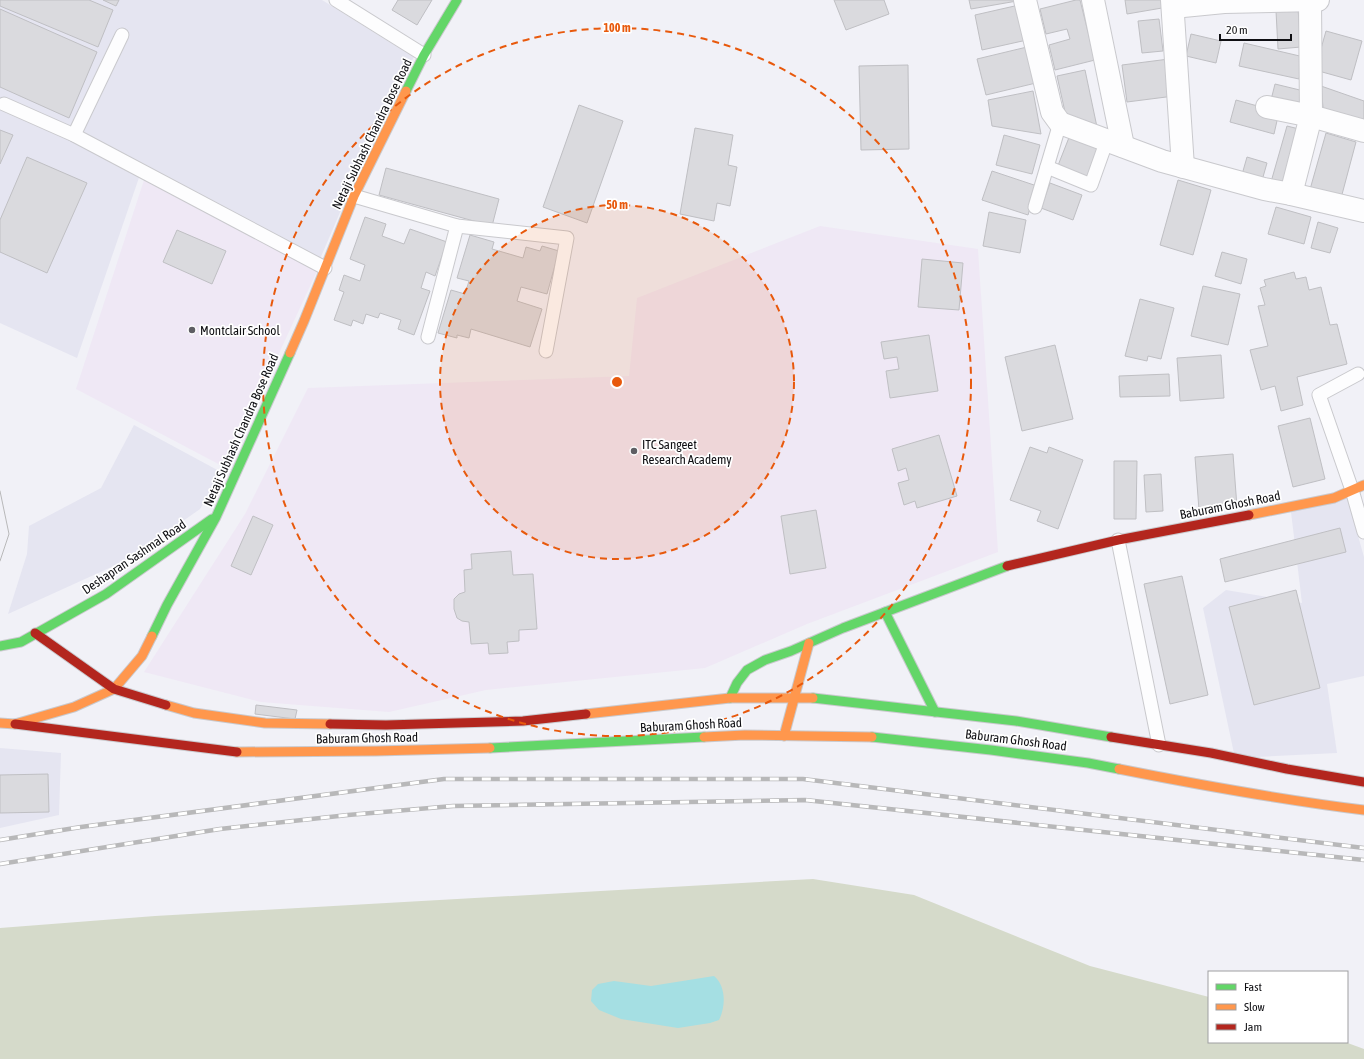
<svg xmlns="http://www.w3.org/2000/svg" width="1364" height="1059" viewBox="0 0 1364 1059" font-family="'Asap Condensed',sans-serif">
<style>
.built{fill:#e5e5f1}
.education{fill:#efe8f5}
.green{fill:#d5daca}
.water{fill:#a5dfe3}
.building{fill:#dadade;stroke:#bfbfc3}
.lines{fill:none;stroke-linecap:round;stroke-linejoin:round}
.lane-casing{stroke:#c9c9cd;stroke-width:15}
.street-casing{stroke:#c9c9cd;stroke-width:24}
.fast-casing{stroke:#c9c9cd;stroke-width:11}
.slow-casing{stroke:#c9c9cd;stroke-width:11}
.jam-casing{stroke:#c9c9cd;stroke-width:11}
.lane{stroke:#fdfdfe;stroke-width:13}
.street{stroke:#fdfdfe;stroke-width:22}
.fast{stroke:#63d668;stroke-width:9}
.slow{stroke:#ff974d;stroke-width:9}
.jam{stroke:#b3261e;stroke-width:9}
.tram{stroke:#b8b8b9;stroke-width:1}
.rail-casing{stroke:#b8b8b9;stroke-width:4.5}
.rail{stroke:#fff;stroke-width:3;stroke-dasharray:9;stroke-linecap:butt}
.ring{fill:none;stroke:#e8590c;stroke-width:2;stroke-dasharray:7 5}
.poi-dot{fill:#5e5e63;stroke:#fff;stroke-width:1.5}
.labels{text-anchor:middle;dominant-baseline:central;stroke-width:3.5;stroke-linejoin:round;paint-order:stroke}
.street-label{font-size:13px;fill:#0f0f13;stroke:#fff}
.poi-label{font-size:13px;fill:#0f0f13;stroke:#fff;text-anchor:start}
.centre{fill:#e8590c;stroke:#fff;stroke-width:2}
.ring-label{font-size:12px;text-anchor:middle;font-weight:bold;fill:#e8590c;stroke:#fff;stroke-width:3.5;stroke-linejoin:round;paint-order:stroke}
</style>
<rect width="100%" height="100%" fill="#f1f1f7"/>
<g class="built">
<path d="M0,0H322L414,57L381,117L320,259L143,166L77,358L0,323Z"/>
<path d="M134,425L221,472L200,509L129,559L8,614L27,554L29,526L101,488Z"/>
<path d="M1347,497L1364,557V676L1327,684L1337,753L1235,758L1203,608L1226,590L1302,603L1291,512Z"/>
<path d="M0,748L61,753L59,815L0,828Z"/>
</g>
<g class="education">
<path d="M144,180L317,271L226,468L76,389Z"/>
<path d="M820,226L978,249L998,552L807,624L705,668L486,690L389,712L261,702L144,672L245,514L308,388L629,376L637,298Z"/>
</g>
<path class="green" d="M813,879L914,895L1090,966L1209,997V1042H1345L1364,1049V1059H0V928L155,916Z"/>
<path class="water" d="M714,976C726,986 726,1006 719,1020L710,1023L678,1028L621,1019L599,1010L591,1001L592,990L598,984L614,981L651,986Z"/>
<g class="building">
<path d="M0,0H89L113,10L98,47L0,6Z"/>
<path d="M103,0H119L116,6Z"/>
<path d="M398,0H432L417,25L392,10Z"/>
<path d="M834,0H884L889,14L846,30Z"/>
<path d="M969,0H1017V1L971,9Z"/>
<path d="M1076,0H1080L1095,60L1055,70L1049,45L1070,39L1067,29L1046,34L1040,9Z"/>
<path d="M1125,0H1161L1162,8L1127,14Z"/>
<path d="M1019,5L1027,40L982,50L975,15Z"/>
<path d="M0,9L97,52L69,118L0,87Z"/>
<path d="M1298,9L1301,47L1278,49L1276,11Z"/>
<path d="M1159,19L1163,51L1142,53L1138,21Z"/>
<path d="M1326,31L1362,41L1351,80L1315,70Z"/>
<path d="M1191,34L1221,41L1216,63L1186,56Z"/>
<path d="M1244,43L1304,57L1299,79L1239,66Z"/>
<path d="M1027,47L1036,83L986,95L977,59Z"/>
<path d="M1169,59L1174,96L1127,102L1122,65Z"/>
<path d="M908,65L909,149L861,150L859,66Z"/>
<path d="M1085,70L1097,127L1067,121L1057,76Z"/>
<path d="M1275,84L1308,92L1303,112L1270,104Z"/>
<path d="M1321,86L1364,101V127L1324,118Z"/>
<path d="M1033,91L1041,134L992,126L988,100Z"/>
<path d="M1236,100L1279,112L1274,134L1230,122Z"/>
<path d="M579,105L623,121L587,223L543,207Z"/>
<path d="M1287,126L1303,130L1287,187L1271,182Z"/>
<path d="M695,128L733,135L728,165L737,167L730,206L717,203L714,221L680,214Z"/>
<path d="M0,130L13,135L0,164Z"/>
<path d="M1326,133L1356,142L1340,202L1309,193Z"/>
<path d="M1004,135L1040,145L1032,174L996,165Z"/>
<path d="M1070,135L1100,148L1087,180L1057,168Z"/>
<path d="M27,157L87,183L47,273L0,252V220Z"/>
<path d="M1247,157L1267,163L1261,184L1241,178Z"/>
<path d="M386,168L499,199L492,226L379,195Z"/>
<path d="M992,171L1037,186L1028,215L982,200Z"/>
<path d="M1178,180L1211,190L1193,255L1160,245Z"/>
<path d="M1050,183L1082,195L1073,220L1041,208Z"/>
<path d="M1276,207L1311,217L1304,244L1268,234Z"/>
<path d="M989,212L1026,220L1020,253L983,246Z"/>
<path d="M365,217L386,224L382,236L404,244L410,229L447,242L435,276L426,272L421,288L430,291L414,335L398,329L401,320L380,313L378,318L366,314L363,324L353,320L351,326L334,320L344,292L339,290L344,275L360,281L365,265L350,259Z"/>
<path d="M1318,222L1338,228L1330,253L1311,248Z"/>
<path d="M177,230L226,251L212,284L163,262Z"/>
<path d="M470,235L494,242L492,249L523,258L526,247L540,251L542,246L559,251L547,294L521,287L517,301L542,309L530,347L471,329L469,338L457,335V338L438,333L451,290L465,294L469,281L457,278Z"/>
<path d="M1222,252L1247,259L1241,284L1215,276Z"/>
<path d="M922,259L963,263L959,310L918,307Z"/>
<path d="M1294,272L1296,279L1306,277L1309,290L1321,287L1330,325L1337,324L1347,364L1297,377L1303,405L1281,411L1275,386L1261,390L1250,350L1268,346L1258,306L1265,305L1260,288L1266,286L1264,280Z"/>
<path d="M1203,286L1240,294L1228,345L1191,336Z"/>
<path d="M1140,299L1174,308L1161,359L1148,356L1147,361L1125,356Z"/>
<path d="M929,335L938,391L890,398L886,371L899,369L897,357L884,359L881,342Z"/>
<path d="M1055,345L1073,419L1022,431L1005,357Z"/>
<path d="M1221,355L1224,398L1180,401L1177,358Z"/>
<path d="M1169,374L1170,396L1120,397L1119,376Z"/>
<path d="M1310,418L1325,479L1293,487L1278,426Z"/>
<path d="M939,435L957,496L917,508L915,501L904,505L898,483L909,480L906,468L898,471L892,449Z"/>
<path d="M1030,447L1047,453L1049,447L1083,460L1058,529L1037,521L1041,511L1010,500Z"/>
<path d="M1233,454L1237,507L1199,510L1195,457Z"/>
<path d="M1114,461H1137L1136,519H1114Z"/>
<path d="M1161,474L1163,511L1146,512L1144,475Z"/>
<path d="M816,510L826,568L790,574L781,516Z"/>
<path d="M253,516L273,525L251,575L231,566Z"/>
<path d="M1340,528L1346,552L1225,582L1220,559Z"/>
<path d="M511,551L513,575L533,574L537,629L519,630V641L507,642L508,653L489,654L488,643L471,644L469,622L462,621L457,618L454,609V599L459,594L465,592L464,570L472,569L471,554Z"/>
<path d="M1182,576L1208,695L1170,704L1144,584Z"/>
<path d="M1296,590L1320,688L1254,705L1229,607Z"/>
<path d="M256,705L297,710L295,719L255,714Z"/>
<path d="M48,774L49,812L0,813V775Z"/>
</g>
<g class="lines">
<g class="lane-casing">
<g id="lane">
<path d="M336,0L424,55"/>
<path d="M4,104L74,135L325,268"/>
<path d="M74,135L122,35"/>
<path d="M1047,167L1091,185L1107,140"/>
<path d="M354,196L457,226L567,238L546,351"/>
<path d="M1035,207L1060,123"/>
<path d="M428,337L457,226"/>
<path d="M1358,374L1319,395L1352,490L1364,532"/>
<path d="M1118,540L1159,745"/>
</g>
</g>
<g class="street-casing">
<g id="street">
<path d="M1025,0L1052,112L1060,123L1162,161L1264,189L1291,194L1364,211"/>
<path d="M1093,0L1123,146"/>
<path d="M1172,0L1183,167"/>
<path d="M1173,7L1224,2L1318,0"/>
<path d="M1267,107L1311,116L1364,131"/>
<path d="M1291,194L1311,116L1310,1"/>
</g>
</g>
<g class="fast-casing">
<g id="fast">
<path d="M406,91L424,55L457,0"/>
<path d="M885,612L935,712"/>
<path d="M152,636L167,605L216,517L290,353"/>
<path d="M0,646L21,642L106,594L212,519"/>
<path d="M730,698L737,683L747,670L765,660L791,651L843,628L1007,566"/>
<path d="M813,698L1016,721L1111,737"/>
<path d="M872,737L991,750L1088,763L1119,769"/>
<path d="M490,748L704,737"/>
</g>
</g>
<g class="slow-casing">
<g id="slow">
<path d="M290,353L304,321L354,196L406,91"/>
<path d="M1249,515L1334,498L1364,485"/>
<path d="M166,705L194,713L265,723L330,724"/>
<path d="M586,714L730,698H813"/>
<path d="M0,723L15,724L74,707L114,689L142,656L152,636"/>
<path d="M784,736L809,643"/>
<path d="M704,737L745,735L872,737"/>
<path d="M237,752L376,751L490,748"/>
<path d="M1119,769C1200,785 1282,800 1364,810"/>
</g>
</g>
<g class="jam-casing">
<g id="jam">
<path d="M1007,566L1118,540L1249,515"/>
<path d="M35,633L114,689L166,705"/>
<path d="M15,724L237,752"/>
<path d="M330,724L386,725L523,721L586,714"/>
<path d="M1111,737L1211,753L1287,769L1364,782"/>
</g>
</g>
<use href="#lane" class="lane"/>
<use href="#street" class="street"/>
<use href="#fast" class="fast"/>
<use href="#slow" class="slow"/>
<use href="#jam" class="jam"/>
<path class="tram" d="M0,491L9,534L0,561"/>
<g class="rail-casing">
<g id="rail">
<path d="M0,840L81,827L444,779H803L1364,848"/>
<path d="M0,864L220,829L348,815L453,806L805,800L1364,860"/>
</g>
</g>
<use href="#rail" class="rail"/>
</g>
<circle cx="617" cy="382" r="177" fill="#e8590c" fill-opacity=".12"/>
<g class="ring">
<circle cx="617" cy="382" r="177"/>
<circle cx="617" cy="382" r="354"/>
</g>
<g class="poi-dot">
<circle cx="192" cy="330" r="4"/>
<circle cx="634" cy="451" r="4"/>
</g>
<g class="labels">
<g class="street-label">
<text transform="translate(372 134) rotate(-64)">Netaji Subhash Chandra Bose Road</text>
<text transform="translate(241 430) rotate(-66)">Netaji Subhash Chandra Bose Road</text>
<text transform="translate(1230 505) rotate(-11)">Baburam Ghosh Road</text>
<text transform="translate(134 557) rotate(-34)">Deshapran Sashmal Road</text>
<text transform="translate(691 725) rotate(-3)">Baburam Ghosh Road</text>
<text transform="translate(367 738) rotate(-1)">Baburam Ghosh Road</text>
<text transform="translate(1016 740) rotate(7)">Baburam Ghosh Road</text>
</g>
<g class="poi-label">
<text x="200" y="330">Montclair School</text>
<text x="642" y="444">ITC Sangeet<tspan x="642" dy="15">Research Academy</tspan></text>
</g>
</g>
<circle cx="617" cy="382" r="6" class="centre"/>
<g class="ring-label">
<text x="617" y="32">100 m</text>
<text x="617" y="209">50 m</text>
</g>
<rect x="1208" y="971" width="140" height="72" fill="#ffffff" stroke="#9f9fa1"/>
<rect x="1216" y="984" width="20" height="6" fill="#63d668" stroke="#9f9fa1"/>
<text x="1244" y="991" font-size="12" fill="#0f0f13">Fast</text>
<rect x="1216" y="1004" width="20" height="6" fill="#ff974d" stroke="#9f9fa1"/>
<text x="1244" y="1011" font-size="12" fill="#0f0f13">Slow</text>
<rect x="1216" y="1024" width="20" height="6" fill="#b3261e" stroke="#9f9fa1"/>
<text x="1244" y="1031" font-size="12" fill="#0f0f13">Jam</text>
<path d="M1220 34v6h71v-6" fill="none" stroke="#0f0f13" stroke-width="2"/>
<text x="1226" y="34" font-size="12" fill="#0f0f13" stroke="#ffffff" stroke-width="3" paint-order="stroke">20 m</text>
</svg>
